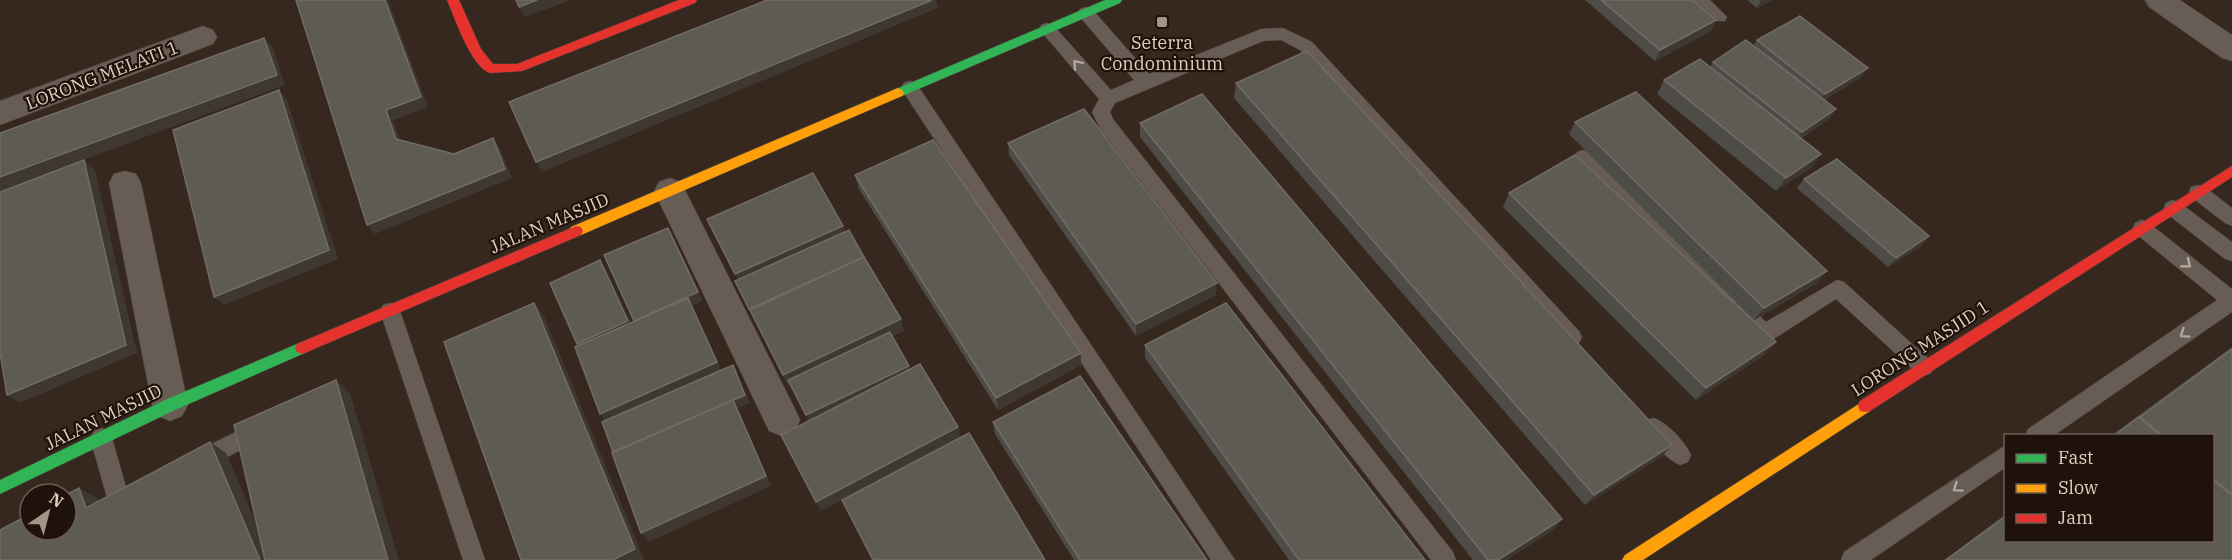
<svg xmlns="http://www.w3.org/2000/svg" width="2232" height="560" viewBox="0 0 2232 560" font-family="'IBM Plex Serif',serif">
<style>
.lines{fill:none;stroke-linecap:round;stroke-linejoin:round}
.lane-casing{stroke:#52463e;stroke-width:1}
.street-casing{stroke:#52463e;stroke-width:1}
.fast-casing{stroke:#52463e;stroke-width:1}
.slow-casing{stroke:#52463e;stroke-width:1}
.jam-casing{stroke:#52463e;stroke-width:1}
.lane{fill:#685d55;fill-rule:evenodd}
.street{fill:#685d55;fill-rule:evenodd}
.fast{fill:#30b455;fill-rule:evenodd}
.slow{fill:#ff9f0a;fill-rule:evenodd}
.jam{fill:#e5322d;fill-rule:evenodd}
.wall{fill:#4e4c46}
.shaded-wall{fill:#3e3831}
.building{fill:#5e5a54;stroke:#726c65;stroke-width:1.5}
.oneway{stroke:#b5a69c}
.poi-dot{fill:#a49489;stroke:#1e120a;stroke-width:2}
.labels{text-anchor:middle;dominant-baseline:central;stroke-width:4.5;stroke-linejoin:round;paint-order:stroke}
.poi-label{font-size:18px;fill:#dfcec2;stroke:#1e120a}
.street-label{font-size:18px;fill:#dfcec2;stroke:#1e120a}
</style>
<rect width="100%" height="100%" fill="#36281e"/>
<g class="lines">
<g class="lane-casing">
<g id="lane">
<path d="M1691,0H1710L1727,17L1725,21H1713Z"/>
<path d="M1086,7L1092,9L1149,74L1261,29L1283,28L1312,42L1579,331L1582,337L1579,343L1572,346L1565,343L1300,50L1281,40L1263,41L1115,103L1110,112L1113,119L1453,552L1456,560H1431L1100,128L1092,112L1099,99L1039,29L1041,25L1047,23L1053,25L1111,90L1134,80L1080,17L1078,13L1080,9Z"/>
<path d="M910,81L916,83L1235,560H1211L904,93L901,88L904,83Z"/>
<path d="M1583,150L1589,152L1766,322L1837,280L1844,282L1931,361L1934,367L1931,373L1924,376L1917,373L1836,299L1772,340L1765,343L1758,340L1577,162L1574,157L1577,152Z"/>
<path d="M2198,185L2205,187L2232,208V226L2225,223L2191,197L2189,192L2191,187Z"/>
<path d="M2173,200L2180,203L2232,242V261L2225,259L2166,213L2164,208L2166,203Z"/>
<path d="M2142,220L2149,223L2232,289V312L2053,436H2025L2028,429L2217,300L2135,233L2133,228L2135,223Z"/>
<path d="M390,303L397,305L400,311L485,560H463L380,311L383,305Z"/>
<path d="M1654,418C1668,423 1685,442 1691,455L1688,462L1680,465C1666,459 1650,441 1644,427L1647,420Z"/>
<path d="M101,428L108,431L112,438L126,487L133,484L141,487L144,494L141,501L119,511L111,508L108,501L90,438L94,431Z"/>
<path d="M236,432L243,435L247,442L243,449L199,471L191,468L188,461L191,454Z"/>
<path d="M2006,445V467L1871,560H1841L1844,552Z"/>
</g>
</g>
<g class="street-casing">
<g id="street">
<path d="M2145,0H2180L2232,35V61L2222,58L2149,7Z"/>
<path d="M203,26L213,30L217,37L213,44L0,125V101Z"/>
<path d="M125,171L136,174L141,183L188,405L182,416L170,421L158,416L152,405L109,183L114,174Z"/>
<path d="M670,178L681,182L795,409L800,420L795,431L782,436L769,431L654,191L659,182Z"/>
</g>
</g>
<g class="fast-casing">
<g id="fast">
<path d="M1105,0H1122L1120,3L902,96H894L892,93L894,90Z"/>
<path d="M302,342L307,344L309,348L307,352L175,410L0,494V480L165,400Z"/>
</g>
</g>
<g class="slow-casing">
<g id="slow">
<path d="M898,88L902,90L904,93L902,96L581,235H571L569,231L571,227Z"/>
<path d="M1865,400L1870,401L1872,406L1870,411L1643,560H1622L1625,555Z"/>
</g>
</g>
<g class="jam-casing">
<g id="jam">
<path d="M447,0H459L481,49L493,64H517L679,0H697L695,3L522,71L490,73C471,67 455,18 447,0Z"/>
<path d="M2232,166V177L1870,411L1865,412L1860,411L1858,406L1860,401Z"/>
<path d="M576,226L581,227L583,231L581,235L307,352L302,354L297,352L295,348L297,344Z"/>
</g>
</g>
<use href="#lane" class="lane"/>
<use href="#street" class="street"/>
<use href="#fast" class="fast"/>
<use href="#slow" class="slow"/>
<use href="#jam" class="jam"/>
</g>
<g class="wall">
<path d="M1585,0H1692L1716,20L1711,31L1655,61Z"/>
<path d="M1747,0H1772L1757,8Z"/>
<path d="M1757,40L1860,78L1824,100L1829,119L1801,138L1812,167L1776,191L1657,94L1664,80L1710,67L1713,62L1753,46Z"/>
<path d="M1236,83L1672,445L1662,456L1585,505L1234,98Z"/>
<path d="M1575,122L1817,283L1754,320L1569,134Z"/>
<path d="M1140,123L1562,519L1553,530L1506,560H1473L1140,137Z"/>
<path d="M1008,143L1216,295L1136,336L1009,155Z"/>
<path d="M855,175L1081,353V365L998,410L859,189Z"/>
<path d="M1804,179L1929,236L1921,246L1888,267L1797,188Z"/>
<path d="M1509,193L1776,342L1764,355L1696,400L1503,207Z"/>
<path d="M1145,345L1425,560H1289L1145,358Z"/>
<path d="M2232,347V560H1944L2006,514V540H2212V435H2112Z"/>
<path d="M993,422L1207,560H1074L995,434Z"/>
</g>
<g class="shaded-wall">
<path d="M385,0H388L428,107L393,120L403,148L396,139L386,110Z"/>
<path d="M537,0H571L525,17L519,7Z"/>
<path d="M932,0H936L938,8L542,172L536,162Z"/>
<path d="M1761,0H1772L1757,8Z"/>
<path d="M1716,20L1711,31L1655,61L1660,50Z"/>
<path d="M264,38L273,48L285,85L0,191V177Z"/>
<path d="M1868,68L1860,78L1817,104L1825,94Z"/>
<path d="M279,90L287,100L338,259L224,305L214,297Z"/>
<path d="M1836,109L1829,119L1795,141L1802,132Z"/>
<path d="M493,138L500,148L512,178L375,234L367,225Z"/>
<path d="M1821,154L1812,167L1776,191L1786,178Z"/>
<path d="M84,160L95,170L137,353L20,403L7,395Z"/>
<path d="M843,226L847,238L741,286L735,274Z"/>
<path d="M1929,236L1921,246L1888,267L1896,258Z"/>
<path d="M672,237L703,301L692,306L723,373L608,425L600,414L717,362L634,321Z"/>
<path d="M600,260L606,270L634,329L583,352L577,344Z"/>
<path d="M1827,271L1817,283L1754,320L1764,308Z"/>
<path d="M1217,283L1216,295L1136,336V324Z"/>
<path d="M534,303L544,316L644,559L643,560H613Z"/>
<path d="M901,319L904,331L788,386L783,375Z"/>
<path d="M1776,342L1764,355L1696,400L1706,388Z"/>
<path d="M1081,353V365L998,410L996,398Z"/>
<path d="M733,365L750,403L738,408L771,486L649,542L641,533Z"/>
<path d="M909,366L911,374L809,423L806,415Z"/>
<path d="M336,380L350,393L399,560H388Z"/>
<path d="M958,427L961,438L821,511L816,502Z"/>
<path d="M210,442L226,453L272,560H260Z"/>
<path d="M1672,445L1662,456L1585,505L1594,495Z"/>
<path d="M79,488L98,499L105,519L86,508Z"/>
<path d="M1562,519L1553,530L1506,560H1498Z"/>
</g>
<g class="building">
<path d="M296,0H385L421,97L386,110L396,139L454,154L493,138L505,169L367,225Z"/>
<path d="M516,0H537L519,7Z"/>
<path d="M767,0H932L536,162L509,102Z"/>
<path d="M1601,0H1692L1716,20L1660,50Z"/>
<path d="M1800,16L1868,68L1825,94L1757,40Z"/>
<path d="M264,38L277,75L0,177V133Z"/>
<path d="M1746,40L1836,109L1802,132L1713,62Z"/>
<path d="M1307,51L1672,445L1594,495L1236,83Z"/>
<path d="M1700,59L1821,154L1786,178L1664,80Z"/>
<path d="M279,90L329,250L214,297L173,130Z"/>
<path d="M1636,92L1827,271L1764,308L1575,122Z"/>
<path d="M1202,94L1562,519L1498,560H1488L1140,123Z"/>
<path d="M1084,109L1217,283L1136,324L1008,143Z"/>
<path d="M933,140L1081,353L996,398L855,175Z"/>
<path d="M1575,155L1776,342L1706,388L1509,193Z"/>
<path d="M1837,159L1929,236L1896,258L1804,179Z"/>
<path d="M84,160L126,345L7,395L0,352V192Z"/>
<path d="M813,173L843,226L735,274L707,219Z"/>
<path d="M668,228L698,292L634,321L604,255Z"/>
<path d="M849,230L864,257L749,309L735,281Z"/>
<path d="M864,257L901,319L783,375L750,310Z"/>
<path d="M600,260L628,321L577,344L550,283Z"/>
<path d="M688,298L717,362L600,414L575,347Z"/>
<path d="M534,303L635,549L613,560H521L444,342Z"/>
<path d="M1226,303L1425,560H1299L1145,345Z"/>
<path d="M890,332L909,366L806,415L788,380Z"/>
<path d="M2232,349V494L2212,478V435H2162L2140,417Z"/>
<path d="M920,364L958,427L816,502L781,435Z"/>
<path d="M733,365L745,395L613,452L602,422Z"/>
<path d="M1080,376L1207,560H1080L993,422Z"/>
<path d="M336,380L388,560H265L234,425Z"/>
<path d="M733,400L766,476L641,533L612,453Z"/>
<path d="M2139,417L2160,435H2115Z"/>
<path d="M969,433L1045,560H873L842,500Z"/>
<path d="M210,442L260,560H0V530L30,514V530H66V495L79,488L86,508Z"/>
<path d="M2212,479L2232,496V560H1946L2006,516V540H2212Z"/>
</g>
<defs><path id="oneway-chevron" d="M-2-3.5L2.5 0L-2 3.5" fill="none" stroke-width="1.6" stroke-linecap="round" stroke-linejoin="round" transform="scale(1.5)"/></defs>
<g class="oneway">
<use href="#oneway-chevron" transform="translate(1077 64) rotate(-131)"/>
<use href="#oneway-chevron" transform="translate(2187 264) rotate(39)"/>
<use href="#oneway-chevron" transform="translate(2184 334) rotate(146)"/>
<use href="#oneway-chevron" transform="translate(1957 488) rotate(146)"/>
</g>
<rect class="poi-dot" x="1156" y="16" width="12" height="12" rx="3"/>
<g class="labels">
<g class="poi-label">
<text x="1162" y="42">Seterra<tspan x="1162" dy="21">Condominium</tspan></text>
</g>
<g class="street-label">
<text transform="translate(102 75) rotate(-21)">LORONG MELATI 1</text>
<text transform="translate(549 223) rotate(-23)">JALAN MASJID</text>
<text transform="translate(1920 348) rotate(-33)">LORONG MASJID 1</text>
<text transform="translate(103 417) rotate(-26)">JALAN MASJID</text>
</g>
</g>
<rect x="2004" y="434" width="210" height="108" fill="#1e120a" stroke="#6b5d54" stroke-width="1.5"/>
<rect x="2016" y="454" width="30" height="9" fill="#30b455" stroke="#6b5d54" stroke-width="1.5"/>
<text x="2058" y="464" font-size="18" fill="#dfcec2">Fast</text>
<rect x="2016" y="484" width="30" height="9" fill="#ff9f0a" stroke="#6b5d54" stroke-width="1.5"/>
<text x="2058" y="494" font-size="18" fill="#dfcec2">Slow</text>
<rect x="2016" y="514" width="30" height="9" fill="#e5322d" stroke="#6b5d54" stroke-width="1.5"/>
<text x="2058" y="524" font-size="18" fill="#dfcec2">Jam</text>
<g transform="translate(48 512) rotate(35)"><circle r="28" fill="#1e120a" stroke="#6b5d54" stroke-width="1.5"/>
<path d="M0-4.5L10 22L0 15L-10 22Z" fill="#a49489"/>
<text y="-9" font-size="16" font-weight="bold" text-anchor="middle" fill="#dfcec2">N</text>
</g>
</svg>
